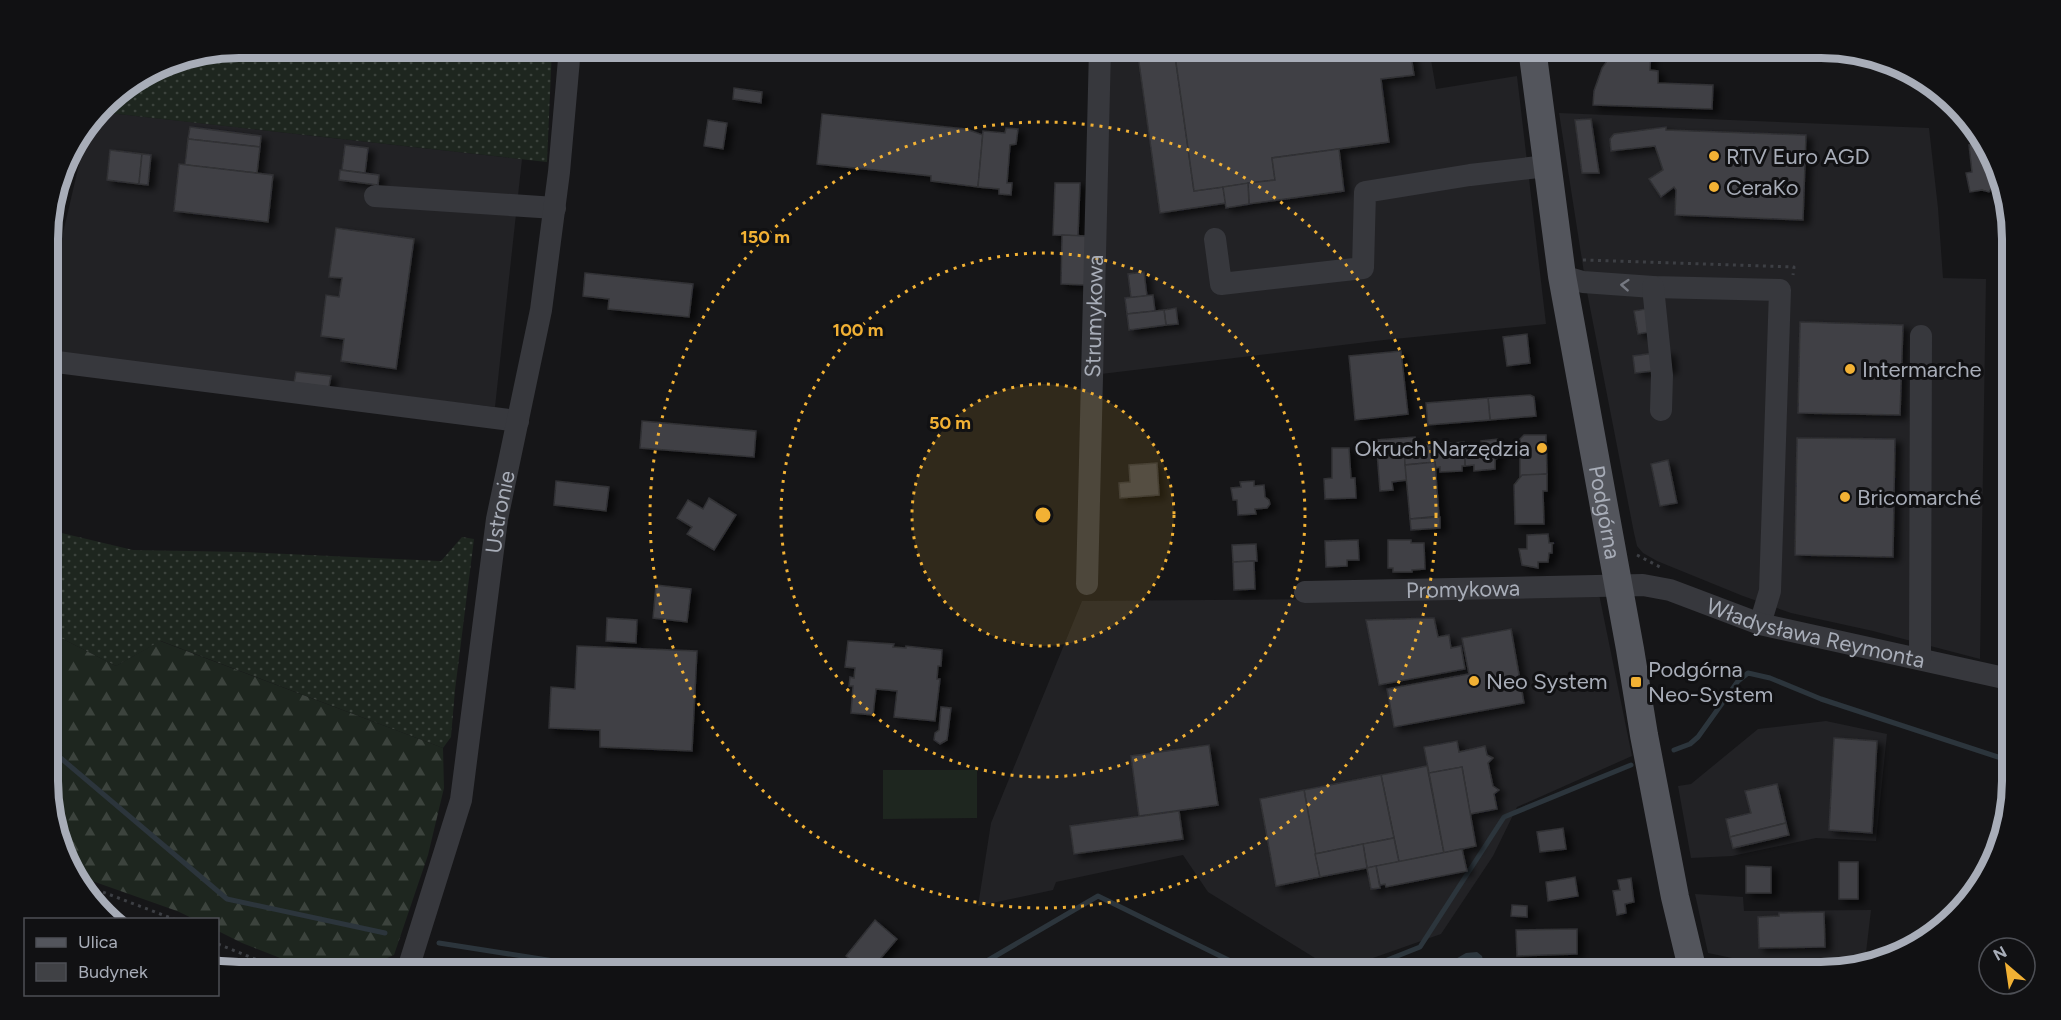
<svg xmlns="http://www.w3.org/2000/svg" width="2061" height="1020" viewBox="0 0 2061 1020" font-family="Figtree,sans-serif">
<style>
.built{fill:#222225}
.grass{fill:url(#grass-dots)}
.forest{fill:url(#forest-firs)}
.pitch{fill:#1e261f}
.water{fill:#2c353c}
.lines{fill:none;stroke-linecap:round;stroke-linejoin:round}
.stream{stroke:#2c353c;stroke-width:5}
.building{fill:#404145;stroke:#303034;stroke-width:1.5;filter:url(#shadow)}
.path{stroke:#3d3f44;stroke-width:3;stroke-dasharray:3 4.5;stroke-linecap:butt}
.minor{stroke:#37383d;stroke-width:22}
.major{stroke:#53555c;stroke-width:28}
.oneway{stroke:#757881}
.ring{fill:none;stroke:#f2b134;stroke-width:3;stroke-dasharray:3 6}
.poi-dot{fill:#f2b134;stroke:#111113;stroke-width:2}
.labels{text-anchor:middle;dominant-baseline:central;stroke-width:6;stroke-linejoin:round;paint-order:stroke}
.poi-label{font-size:22px;fill:#a8adb8;stroke:#111113;text-anchor:start}
.street-label{font-size:22px;fill:#a8adb8;stroke:#111113}
.rim{fill:none;stroke:#a8adb8;stroke-width:8}
.centre{fill:#f2b134;stroke:#111113;stroke-width:3}
.ring-label{font-size:18px;text-anchor:middle;font-weight:bold;fill:#f2b134;stroke:#111113;stroke-width:6;stroke-linejoin:round;paint-order:stroke}
</style>
<defs>
<pattern id="grass-dots" width="8" height="8" patternUnits="userSpaceOnUse" patternTransform="scale(1.5)"><rect width="8" height="8" fill="#1e261f"/><path d="M2 2h.1M6 6h.1" fill="none" stroke="#3c433d" stroke-width="1.8" stroke-linecap="round"/></pattern>
<pattern id="forest-firs" width="22" height="20" patternUnits="userSpaceOnUse" patternTransform="scale(1.5)"><rect width="22" height="20" fill="#1e261f"/><path d="M5 1l3.5 6h-7zM16 11l3.5 6h-7z" fill="#3c433d"/></pattern>
<filter id="shadow"><feDropShadow dx="6" dy="4" stdDeviation="3" flood-color="#0009"/></filter>
</defs>
<rect width="100%" height="100%" fill="#161618"/>
<g class="built">
<path d="M1108,48H1429L1436,89L1517,76L1546,324L1384,340L1101,374Z"/>
<path d="M100,112L522,159L495,407L49,356V293L87,130Z"/>
<path d="M1559,113L1929,128L1938,208L1943,278L1986,279L1980,659L1873,631L1791,613L1743,596L1657,561L1643,553L1637,546L1634,533L1587,292Z"/>
<path d="M1599,594L1632,756L1517,807L1493,856L1441,934L1336,971L1208,892L1183,855L1056,882L1053,890L978,906L991,823L1082,601L1463,598Z"/>
<path d="M1826,721L1887,734L1876,841L1816,838L1732,856L1691,858L1678,786L1691,784L1758,729Z"/>
<path d="M1695,894L1743,897L1744,911L1871,910L1865,961L1834,972H1799L1708,953Z"/>
</g>
<g class="grass">
<path d="M239,48H552L547,162L100,112L113,96L166,62Z"/>
<path d="M49,530L133,550L244,552L441,561L462,537L474,539L455,690L451,737L443,748L161,641L116,666L49,632Z"/>
</g>
<path class="forest" d="M49,632L116,666L160,641L443,748L444,788L428,855L394,955L364,968L316,972L242,943L218,931V920L194,919L177,911L78,876L50,806Z"/>
<path class="pitch" d="M883,770H977V818L883,819Z"/>
<path class="water" d="M1477,952L1482,956L1486,972H1433L1466,953Z"/>
<g class="lines">
<g class="stream">
<path d="M50,749L227,899L385,933"/>
<path d="M1674,750L1690,744L1698,737L1738,681L1748,673L1770,678L1821,699L2013,762"/>
<path d="M439,943L624,972"/>
<path d="M968,972L1098,896L1253,972"/>
<path d="M1357,972L1420,947L1504,817L1631,765"/>
</g>
</g>
<g class="building">
<path d="M1137,48H1174L1194,191L1223,187L1226,203L1160,213Z"/>
<path d="M1174,48H1410L1414,75L1381,79L1389,142L1272,158L1275,180L1194,191Z"/>
<path d="M1463,48H1486V51L1463,54Z"/>
<path d="M1616,48H1651L1650,70L1658,71V83L1713,85L1712,109L1593,105L1594,91L1602,68Z"/>
<path d="M734,88L762,92L761,103L733,99Z"/>
<path d="M822,114L966,129L983,135L978,187L931,181V176L817,164Z"/>
<path d="M1591,119L1599,173H1582L1575,120Z"/>
<path d="M708,120L727,123L723,149L704,146Z"/>
<path d="M190,127L261,136L260,147L188,139Z"/>
<path d="M1666,127V130L1806,135L1803,220L1675,215L1676,190L1674,187L1661,197L1649,179L1663,170L1655,146L1611,151L1610,139L1614,134Z"/>
<path d="M1006,128L1018,129L1016,144L1010,145L1007,183H1012L1011,195L999,194V189L978,187L983,131L1005,133Z"/>
<path d="M188,139L260,147L257,173L185,165Z"/>
<path d="M1982,143L1996,176L1997,188L1991,189L1989,192L1982,190L1970,192L1966,173L1972,172L1969,145Z"/>
<path d="M345,145L368,148L365,173L342,170Z"/>
<path d="M1339,149L1344,191L1249,204L1248,183L1275,180L1272,158Z"/>
<path d="M110,150L142,154L139,184L107,180Z"/>
<path d="M142,154L151,155L148,185L139,184Z"/>
<path d="M179,164L273,175L268,222L174,211Z"/>
<path d="M340,170L379,175L378,185L339,180Z"/>
<path d="M1055,183H1080L1078,236L1053,235Z"/>
<path d="M1248,183L1249,204L1226,208L1223,187Z"/>
<path d="M336,228L414,239L396,369L341,361L344,339L321,336L326,295L339,297L342,278L329,277Z"/>
<path d="M1062,235L1088,236L1086,285L1061,284Z"/>
<path d="M1144,272L1147,296L1131,298L1128,274Z"/>
<path d="M585,273L693,284L689,317L608,309L609,299L583,296Z"/>
<path d="M1153,295L1155,311L1127,314L1125,298Z"/>
<path d="M1176,308L1178,324L1166,325L1164,310Z"/>
<path d="M1651,308L1655,331L1638,334L1634,311Z"/>
<path d="M1164,310L1166,325L1129,330L1127,314Z"/>
<path d="M1800,322L1903,325L1900,415L1798,413Z"/>
<path d="M1527,334L1530,363L1507,366L1503,337Z"/>
<path d="M1401,351L1408,414L1355,420L1349,356Z"/>
<path d="M1669,351L1671,369L1635,373L1633,356Z"/>
<path d="M296,372L331,376L329,387L294,383Z"/>
<path d="M1530,395L1534,397L1536,416L1490,420L1488,398Z"/>
<path d="M1488,398L1490,420L1428,425L1426,403Z"/>
<path d="M642,421L756,431L754,457L640,448Z"/>
<path d="M1524,435H1546L1547,474L1520,477V439Z"/>
<path d="M1415,437V446L1404,447L1407,480L1392,482L1393,490L1380,491L1376,440Z"/>
<path d="M1797,438L1895,439L1893,557L1795,555Z"/>
<path d="M1498,439L1499,458L1495,459V469L1474,471V465L1465,466L1464,447L1482,446L1481,441Z"/>
<path d="M1464,442L1465,466H1462V471L1440,472V467L1436,468L1435,462L1405,465L1404,447Z"/>
<path d="M1332,448H1349L1351,478H1355L1356,498L1325,499L1324,479L1332,478Z"/>
<path d="M1668,460L1677,503L1660,506L1651,464Z"/>
<path d="M1435,462L1439,516L1410,519L1405,465Z"/>
<path d="M1157,463L1159,495L1120,498L1119,483L1130,482L1129,465Z"/>
<path d="M1547,474V491H1543L1544,524H1515L1514,485L1522,475Z"/>
<path d="M556,481L609,487L606,511L554,505Z"/>
<path d="M1254,481V486L1264,485L1265,497L1269,500L1270,504L1267,508L1255,509L1256,514L1238,515L1237,500H1233L1231,488L1241,487L1240,482Z"/>
<path d="M709,498L736,515L714,550L687,534L692,527L677,518L688,500L703,509Z"/>
<path d="M1440,517V528L1411,530L1410,519Z"/>
<path d="M1548,534L1549,543H1554L1552,544V553H1549L1548,562H1538V568L1522,565L1519,549H1527V535Z"/>
<path d="M1358,540L1359,560H1347V566L1326,567L1325,541Z"/>
<path d="M1388,540H1411V543H1424L1425,569L1412,570V572H1393V568H1388Z"/>
<path d="M1256,544L1257,561L1233,562L1232,545Z"/>
<path d="M1254,561L1255,589L1234,590L1233,562Z"/>
<path d="M656,585L691,589L687,622L653,618Z"/>
<path d="M607,618L637,620L636,643L606,641Z"/>
<path d="M1434,618L1438,637L1449,635L1451,648L1461,646L1465,669L1379,685L1366,620Z"/>
<path d="M1511,629L1524,703L1394,727L1387,689L1469,674L1462,638Z"/>
<path d="M848,641L894,644L893,647L906,648V646L942,650L941,666H938L937,679H940L935,721L894,717L897,691L876,689L873,715L851,713L853,686H849L850,677L854,678L855,668L845,667Z"/>
<path d="M577,646L697,651L692,751L600,747V730L549,728L551,687L575,689Z"/>
<path d="M941,707L951,708L947,740L940,744L934,740L935,733L939,730Z"/>
<path d="M1834,738L1877,741L1872,833L1829,830Z"/>
<path d="M1457,741L1459,752L1485,746L1487,755L1493,758L1488,763L1493,786L1499,790L1494,794L1497,809L1470,814L1462,767L1429,773L1424,747Z"/>
<path d="M1209,745L1218,805L1139,816L1131,756Z"/>
<path d="M1427,766L1444,853L1399,862L1381,775Z"/>
<path d="M1462,767L1476,846L1444,853L1429,773Z"/>
<path d="M1381,775L1394,838L1315,854L1304,790Z"/>
<path d="M1777,784L1786,823L1730,837L1726,819L1751,813L1745,791Z"/>
<path d="M1304,790L1320,877L1276,886L1260,799Z"/>
<path d="M1179,811L1183,839L1074,854L1070,826Z"/>
<path d="M1786,823L1789,835L1733,848L1730,837Z"/>
<path d="M1563,828L1566,849L1540,852L1537,832Z"/>
<path d="M1394,838L1399,862L1367,868L1363,844Z"/>
<path d="M1363,844L1367,868L1320,877L1315,854Z"/>
<path d="M1462,849L1467,871L1386,887L1385,884L1380,885L1376,866Z"/>
<rect x="1839" y="862" width="19" height="37"/>
<path d="M1376,866L1380,888L1371,889L1367,868Z"/>
<path d="M1746,866L1771,867V893H1746Z"/>
<path d="M1575,877L1578,896L1548,901L1546,882Z"/>
<path d="M1631,878L1634,902L1625,904L1626,913L1617,915L1613,891L1620,890L1618,880Z"/>
<path d="M1512,905L1527,906V917L1511,916Z"/>
<path d="M1824,912L1825,947L1759,948L1758,917L1779,916V913Z"/>
<path d="M875,920L897,939L869,972H865L846,956Z"/>
<path d="M1577,929V954L1517,956L1516,930Z"/>
<path d="M1158,960L1185,969L1184,972H1154Z"/>
</g>
<g class="lines">
<g class="path">
<path d="M1583,260L1794,267L1793,275"/>
<path d="M1637,555L1660,567"/>
<path d="M82,884L176,920"/>
<path d="M218,944L287,972"/>
<path d="M374,972L390,964"/>
</g>
<g class="minor">
<path d="M375,196L555,208"/>
<path d="M1215,239L1221,284L1363,268L1365,192L1470,175L1547,166"/>
<path d="M1562,276L1583,282L1653,287L1780,290L1770,591L1760,624"/>
<path d="M1653,287L1662,375L1661,410"/>
<path d="M49,361L518,421"/>
<path id="s1" d="M1087,584L1100,48"/>
<path id="s2" d="M1305,592L1643,585L1670,590L1760,624L2013,680"/>
<path d="M1920,658L1921,336"/>
<path id="s3" d="M407,972L461,800L497,519L541,310L559,172L570,48"/>
</g>
<path class="major" id="s4" d="M1532,48L1562,276L1630,649L1644,735L1675,897L1693,972"/>
</g>
<defs><path id="oneway-chevron" d="M-2-3.5L2.5 0L-2 3.5" fill="none" stroke-width="1.6" stroke-linecap="round" stroke-linejoin="round" transform="scale(1.5)"/></defs>
<use class="oneway" href="#oneway-chevron" transform="translate(1625 285) rotate(-176)"/>
<circle cx="1043" cy="515" r="131" fill="#f2b134" fill-opacity=".12"/>
<g class="ring">
<circle cx="1043" cy="515" r="131"/>
<circle cx="1043" cy="515" r="262"/>
<circle cx="1043" cy="515" r="393"/>
</g>
<g class="poi-dot">
<circle cx="1714" cy="156" r="6"/>
<circle cx="1714" cy="187" r="6"/>
<circle cx="1850" cy="369" r="6"/>
<circle cx="1542" cy="448" r="6"/>
<circle cx="1845" cy="497" r="6"/>
<circle cx="1474" cy="681" r="6"/>
<rect x="1630" y="676" width="12" height="12" rx="3"/>
</g>
<g class="labels">
<g class="poi-label">
<text x="1726" y="156">RTV Euro AGD</text>
<text x="1726" y="187">CeraKo</text>
<text x="1862" y="369">Intermarche</text>
<text x="1530" y="448" text-anchor="end">Okruch Narzędzia</text>
<text x="1857" y="497">Bricomarché</text>
<text x="1648" y="669">Podgórna<tspan x="1648" dy="25">Neo-System</tspan></text>
<text x="1486" y="681">Neo System</text>
</g>
<g class="street-label">
<text stroke="none"><textPath href="#s1" startOffset="268">Strumykowa</textPath></text>
<text stroke="none"><textPath href="#s4" startOffset="470">Podgórna</textPath></text>
<text stroke="none"><textPath href="#s3" startOffset="471">Ustronie</textPath></text>
<text stroke="none"><textPath href="#s2" startOffset="158">Promykowa</textPath></text>
<text stroke="none"><textPath href="#s2" startOffset="518">Władysława Reymonta</textPath></text>
</g>
</g>
<path d="M0 0H2061V1020H0ZM239 58H1821A181 181 0 0 1 2002 239V781A181 181 0 0 1 1821 962H239A181 181 0 0 1 58 781V239A181 181 0 0 1 239 58Z" fill="#111113" fill-rule="evenodd"/>
<path class="rim" d="M239 58H1821A181 181 0 0 1 2002 239V781A181 181 0 0 1 1821 962H239A181 181 0 0 1 58 781V239A181 181 0 0 1 239 58Z"/>
<circle cx="1043" cy="515" r="9" class="centre"/>
<g class="ring-label">
<text x="765" y="243">150 m</text>
<text x="858" y="336">100 m</text>
<text x="950" y="429">50 m</text>
</g>
<rect x="24" y="918" width="195" height="78" fill="#111113" stroke="#4d4f55" stroke-width="1.5"/>
<rect x="36" y="938" width="30" height="9" fill="#53555c" stroke="#4d4f55" stroke-width="1.5"/>
<text x="78" y="948" font-size="18" fill="#a8adb8">Ulica</text>
<rect x="36" y="963" width="30" height="18" fill="#404145" stroke="#4d4f55" stroke-width="1.5"/>
<text x="78" y="978" font-size="18" fill="#a8adb8">Budynek</text>
<g transform="translate(2007 966) rotate(331)"><circle r="28" fill="#111113" stroke="#4d4f55" stroke-width="1.5"/>
<path d="M0-4.5L10 22L0 15L-10 22Z" fill="#f2b134"/>
<text y="-9" font-size="16" font-weight="bold" text-anchor="middle" fill="#a8adb8">N</text>
</g>
</svg>
